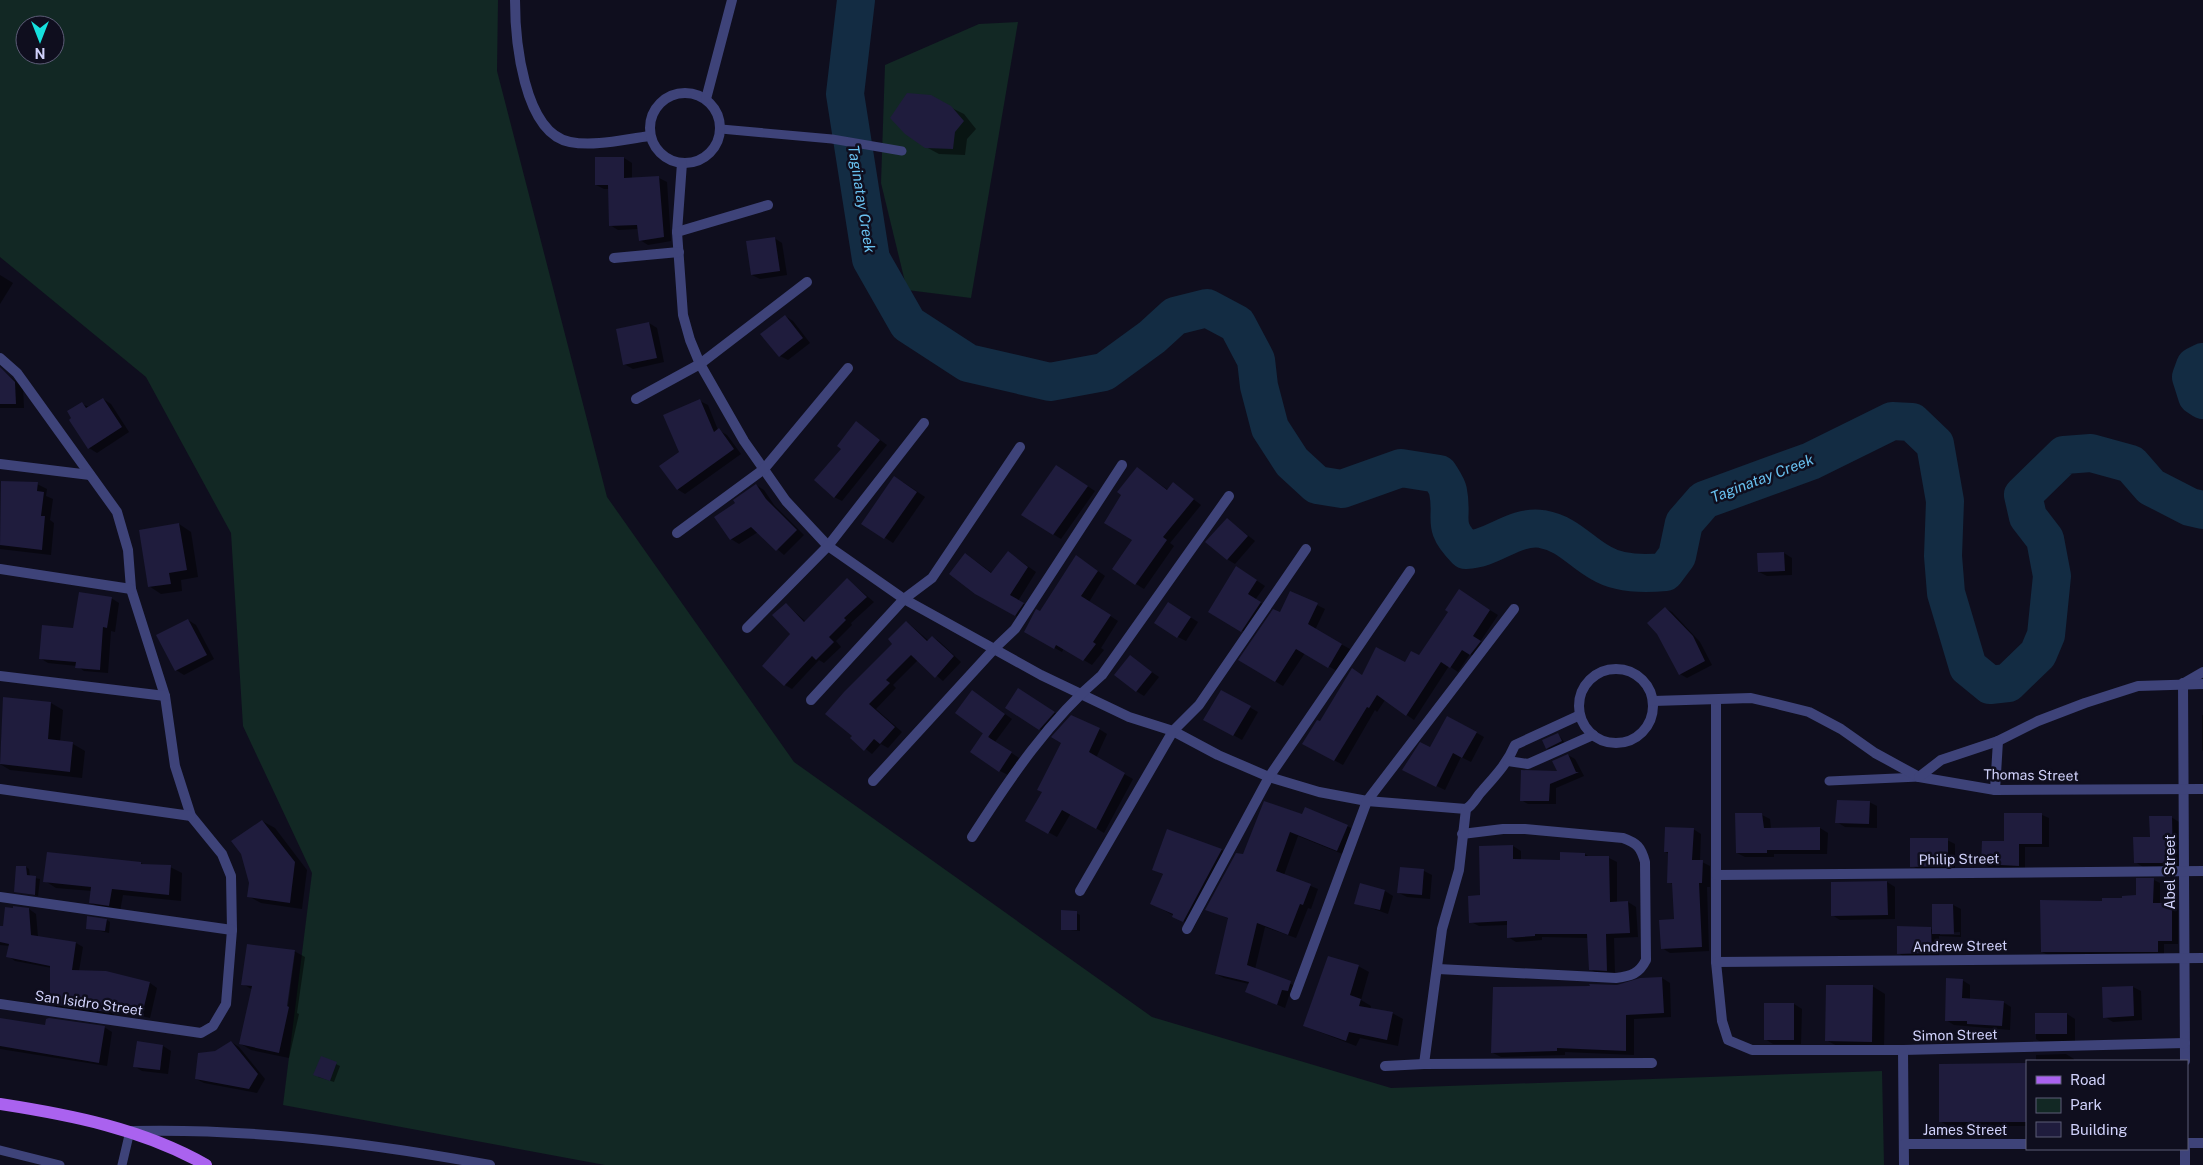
<svg xmlns="http://www.w3.org/2000/svg" width="2203" height="1165" viewBox="0 0 2203 1165" font-family="'Public Sans',sans-serif">
<style>
.green{fill:#122824;fill-rule:evenodd}
.shadow{fill:#0007;fill-rule:evenodd}
.lines{fill:none;stroke-linecap:round;stroke-linejoin:round}
.river{stroke:#132c43;stroke-width:38}
.building{fill:#1f1c3d}
.lane{stroke:#3e4379;stroke-width:9}
.street{stroke:#3e4379;stroke-width:10}
.primary{stroke:#aa62ef;stroke-width:12}
.labels{text-anchor:middle;dominant-baseline:central;stroke-width:5;stroke-linejoin:round;paint-order:stroke}
.street-label{font-size:14px;fill:#d0d1fa;stroke:#0f0e1e}
.water-label{font-size:15px;font-style:italic;fill:#69c1f0;stroke:#0f0e1e}
</style>
<rect width="100%" height="100%" fill="#0f0e1e"/>
<g class="green">
<path d="M0,0H498L497,71L607,497L794,762L1152,1017L1391,1088L1882,1071L1884,1165H605L283,1105L312,873L243,726L231,533L146,377L0,257ZM25,25H55V55H25Z"/>
<path d="M1018,22L971,298L907,290L881,183L885,65L979,24Z"/>
</g>
<g class="shadow">
<path d="M950,107L964,114L976,129L967,139L965,155L939,154L926,147Z"/>
<path d="M596,158H624L632,163V179L659,178L667,182L671,241L648,245L640,240L638,229L618,230L610,225V189H604L596,185Z"/>
<path d="M774,238L782,243L787,275L760,279L752,275Z"/>
<path d="M0,275L13,283L0,304Z"/>
<path d="M785,316L793,321L810,343L788,360L780,356Z"/>
<path d="M649,323L657,328L664,362L633,369L624,364L617,330Z"/>
<path d="M0,368L23,387L24,408H0Z"/>
<path d="M103,399L111,404L129,432L97,453L89,448L70,420L82,404L89,407Z"/>
<path d="M700,401L708,405L718,430L727,435L741,454L685,494L677,489L680,452Z"/>
<path d="M857,423L887,445L842,501L834,497Z"/>
<path d="M1137,468L1168,490L1174,484L1201,505L1170,543L1174,546L1144,589L1136,584L1133,540Z"/>
<path d="M1064,471L1095,491L1061,539L1053,534Z"/>
<path d="M3,482L37,484L47,489L46,496L53,499L50,520L54,523L51,555L0,549Z"/>
<path d="M903,482L925,497L893,543L863,523Z"/>
<path d="M756,485L764,490L774,505L804,535L784,555L758,532L739,544L731,539L716,517L736,503Z"/>
<path d="M1227,519L1255,541L1235,564L1227,559Z"/>
<path d="M179,524L191,532L198,577L181,580L182,591L161,594L149,586Z"/>
<path d="M1784,553L1792,558V575L1767,576L1759,572Z"/>
<path d="M966,554L992,573L1016,558L1036,572L1018,601L1031,608L1024,620L975,593Z"/>
<path d="M1084,561L1105,576L1089,602L1118,621L1101,648L1104,650L1092,665L1064,648L1062,652L1026,632Z"/>
<path d="M1244,572L1265,586L1255,600L1269,607L1250,635L1210,612Z"/>
<path d="M847,579L874,602L851,623L852,625L836,641L841,647L824,663L819,660L792,689L785,685L792,634L786,604L805,621Z"/>
<path d="M1467,596L1498,615L1480,642L1488,646L1479,659L1470,654L1458,672L1449,666L1414,720L1385,700L1377,712L1375,710L1343,765L1304,744L1362,676L1405,664L1419,657Z"/>
<path d="M111,598L119,603L115,632L111,631L108,673L84,671L77,666L48,663L40,658Z"/>
<path d="M1317,605L1325,609L1315,630L1350,649L1337,671L1305,653L1283,686L1240,660Z"/>
<path d="M1176,608L1198,622L1186,641L1178,637Z"/>
<path d="M1665,608L1672,612L1700,642L1712,665L1687,678L1680,674Z"/>
<path d="M188,620L196,625L214,659L184,675L176,670Z"/>
<path d="M907,622L929,641L933,637L940,642L961,662L943,681L918,660L893,685L896,688L876,709L902,732L888,748L881,744L872,754L852,738L894,644Z"/>
<path d="M1130,657L1159,677L1144,696L1136,691Z"/>
<path d="M1221,691L1258,712L1242,740L1205,719Z"/>
<path d="M1026,694L1062,717L1048,733L1040,729Z"/>
<path d="M980,696L1012,719L995,742L1019,758L1008,775L1000,771L989,736L957,713Z"/>
<path d="M4,698L51,703L63,710L60,742L73,744L85,751L82,778L10,770L0,764Z"/>
<path d="M2202,715H2203V751L2202,750Z"/>
<path d="M1448,717L1484,737L1471,762L1461,757L1445,790L1412,774L1431,749Z"/>
<path d="M1099,729L1107,734L1096,758L1133,779L1104,833L1071,813L1057,837L1027,820Z"/>
<path d="M1558,734L1565,743L1550,750L1547,748Z"/>
<path d="M1568,755L1575,759L1584,776L1556,788V804H1528L1521,800L1559,772Z"/>
<path d="M1869,802L1877,806V828L1845,827L1837,822Z"/>
<path d="M1762,815L1770,819L1771,829L1820,828L1828,833L1827,854H1774V857H1745L1737,853Z"/>
<path d="M2005,815H2042L2049,818V847H2025V869L1989,867L1983,864L2005,843Z"/>
<path d="M1303,816L1347,826L1355,830L1345,855L1298,836L1284,875L1318,889L1311,909L1308,908L1296,938L1265,927L1255,969L1298,987L1290,993L1285,1008L1246,992L1249,984L1224,978L1216,974L1229,919L1207,909L1244,856Z"/>
<path d="M2171,817L2179,822L2180,866L2143,867L2135,862L2151,838Z"/>
<path d="M262,821L275,828L307,870L302,909L261,903L248,896L250,883L242,854Z"/>
<path d="M1693,829L1701,834L1700,861L1710,866V887H1707L1709,951L1670,953L1662,948L1675,921L1674,885L1669,882V854L1665,852Z"/>
<path d="M1168,831L1222,850L1232,856L1194,927L1151,903L1164,875L1154,870Z"/>
<path d="M1947,840L1955,844V870H1920L1912,866Z"/>
<path d="M1513,846L1521,851V860L1561,861L1585,854L1591,858H1609L1617,862V903L1628,902L1636,907L1638,937L1614,938L1615,974H1598L1590,969L1588,938L1542,937V940L1516,942L1508,937V925L1479,926L1471,922L1482,896Z"/>
<path d="M141,863L145,866L170,867L182,873L181,901L123,895L120,911L102,909L90,902L92,891L56,888L45,881Z"/>
<path d="M26,867L29,869L30,877L40,879L38,896L15,891Z"/>
<path d="M1401,869L1424,871L1432,875L1430,899L1407,897L1399,893Z"/>
<path d="M2154,880L2160,883V904H2172L2178,908V944H2164V954L2048,955L2042,952L2123,900L2137,896Z"/>
<path d="M1887,882L1895,887V919L1840,920L1832,915Z"/>
<path d="M1385,891L1393,896L1388,914L1356,903Z"/>
<path d="M1953,905L1961,909V937L1939,936V957L1906,958L1898,953L1931,929L1933,930ZM1960,932V935H1940V933Z"/>
<path d="M29,909L36,914L38,937L76,943L83,947L79,971L106,973L150,983L157,988L150,1018L115,1010L114,1016L58,1008L51,1004L52,968L15,961L8,956L10,946L0,945V927L5,928Z"/>
<path d="M1076,913L1080,915V931L1062,929Z"/>
<path d="M107,920L110,922L109,933L87,928Z"/>
<path d="M294,951L305,957L297,1013L299,1014L289,1058L251,1050L241,1044L253,990L243,984ZM293,953H295L287,1013L285,1012Z"/>
<path d="M1358,966L1369,972L1361,1000L1371,1006L1370,1009L1392,1013L1403,1019L1398,1046L1360,1038L1356,1046L1304,1026Z"/>
<path d="M1662,978L1670,983L1671,1017L1634,1019V1055L1565,1052V1055L1501,1057L1493,1053L1591,987L1617,986Z"/>
<path d="M1962,980L1970,985V1000L2003,1002L2011,1007L2010,1030L1954,1025L1946,1020Z"/>
<path d="M1872,986L1885,994L1884,1048L1839,1047L1826,1040Z"/>
<path d="M2133,987L2141,991L2142,1020L2113,1022L2105,1017Z"/>
<path d="M1794,1004L1802,1009L1801,1044H1773L1765,1039Z"/>
<path d="M2036,1014H2067L2075,1019V1043L2044,1044L2036,1039Z"/>
<path d="M0,1020L47,1026L104,1027L112,1032L107,1066L0,1049Z"/>
<path d="M231,1042L239,1047L265,1079L257,1093L204,1083L196,1079L216,1052Z"/>
<path d="M138,1043L163,1046L171,1051L168,1074L142,1071L134,1066Z"/>
<path d="M2066,1054L2074,1059V1061H2036V1055Z"/>
<path d="M321,1057L340,1066L334,1082L318,1077Z"/>
<path d="M2027,1064V1126H1948L1940,1121Z"/>
</g>
<g class="lines">
<g class="river">
<path d="M856,0L845,94L871,259L908,324L968,363L1050,382L1104,372L1152,337L1175,316L1207,308L1237,324L1256,360L1259,386L1270,428L1292,462L1317,485L1342,489L1401,468L1439,474C1442,479 1447,486 1448,491C1454,520 1440,524 1466,550C1494,549 1513,525 1542,529C1569,534 1579,551 1601,563C1619,574 1645,574 1665,572L1677,556L1684,523L1704,500L1811,461L1892,421L1912,422L1935,444L1945,501L1943,556L1946,593L1968,667L1990,685L2008,683L2038,654L2046,635L2052,576L2045,539L2028,517L2023,495L2064,455L2091,453L2131,464L2151,487L2190,507L2203,510"/>
<path d="M2203,362L2195,366L2191,377L2197,396L2203,400"/>
</g>
</g>
<g class="building">
<path d="M907,93L931,95L951,106L964,121L955,132L953,149L925,148L905,134L890,118Z"/>
<path d="M595,157H624V178L659,176L664,237L639,241L637,225L609,226L608,185H595Z"/>
<path d="M775,237L780,271L751,275L746,241Z"/>
<path d="M785,315L803,338L779,357L760,334Z"/>
<path d="M649,322L657,358L623,365L616,329Z"/>
<path d="M0,367L15,382L16,404H0Z"/>
<path d="M103,398L122,427L88,449L69,420L71,418L67,411L82,402L86,408Z"/>
<path d="M700,399L714,432L719,428L734,449L677,490L659,466L679,452L663,415Z"/>
<path d="M856,421L880,440L834,498L814,480L841,449L837,446Z"/>
<path d="M1056,465L1088,486L1053,535L1021,515Z"/>
<path d="M1137,467L1167,490L1173,482L1194,499L1163,537L1167,540L1135,585L1112,569L1132,540L1104,523L1121,495L1117,492Z"/>
<path d="M894,476L917,492L884,539L861,524Z"/>
<path d="M1,481L38,482L37,491L44,492L41,516H45L42,550L0,545Z"/>
<path d="M756,484L766,499L797,530L776,551L751,527L730,540L714,517L735,503L733,500Z"/>
<path d="M1227,518L1248,536L1227,560L1205,542Z"/>
<path d="M179,523L187,570L169,573L171,584L148,587L139,530Z"/>
<path d="M1008,551L1028,567L1010,595L1024,603L1015,616L975,594L949,574L965,553L991,573Z"/>
<path d="M1784,552L1785,571L1758,572L1757,553Z"/>
<path d="M1076,555L1098,571L1081,596L1111,615L1093,642L1096,644L1083,661L1056,645L1054,649L1024,632L1036,609L1040,611Z"/>
<path d="M1236,566L1257,580L1248,594L1261,602L1241,632L1208,612Z"/>
<path d="M847,578L867,597L844,618L846,620L829,637L834,642L816,660L812,656L784,686L762,666L790,634L772,615L786,603L804,622Z"/>
<path d="M1459,589L1490,610L1473,636L1481,641L1470,655L1462,650L1450,668L1441,662L1406,716L1377,695L1369,708L1367,707L1334,761L1302,744L1317,720L1320,721L1352,668L1362,675L1376,647L1405,662L1411,651L1419,655L1448,612L1445,610Z"/>
<path d="M1290,591L1318,603L1308,624L1342,644L1328,668L1296,649L1275,682L1238,660L1273,609L1280,612Z"/>
<path d="M79,592L112,597L107,628L103,627L100,670L75,668L76,662L39,659L42,625L73,628Z"/>
<path d="M1168,602L1191,617L1177,638L1154,623Z"/>
<path d="M1665,607L1693,636L1705,661L1679,675L1657,634L1647,623Z"/>
<path d="M188,619L207,655L175,671L156,635Z"/>
<path d="M906,621L927,641L932,636L954,656L935,678L911,655L886,680L890,683L869,704L895,727L880,744L874,739L864,751L850,738L852,736L825,714L844,692L892,644L888,639Z"/>
<path d="M1130,655L1152,672L1136,692L1114,675Z"/>
<path d="M1018,688L1055,712L1039,730L1005,708Z"/>
<path d="M972,690L1005,714L988,737L1012,752L999,772L970,752L983,733L985,735L955,713Z"/>
<path d="M1221,690L1251,706L1233,736L1203,720Z"/>
<path d="M3,697L51,702L48,739L73,742L70,772L0,764Z"/>
<path d="M1071,715L1100,728L1089,752L1125,773L1096,829L1062,810L1048,834L1025,821L1042,792L1037,790L1061,743L1051,737Z"/>
<path d="M1447,716L1477,732L1462,758L1453,753L1436,787L1402,770L1420,742L1430,747Z"/>
<path d="M1558,733L1562,741L1546,749L1542,740Z"/>
<path d="M1568,754L1576,772H1579L1550,784L1549,801H1520L1521,770L1557,771L1552,761Z"/>
<path d="M1837,800L1870,801L1869,824L1835,823Z"/>
<path d="M1264,801L1302,814L1305,807L1348,825L1337,851L1290,832L1276,871L1311,884L1303,905L1300,904L1288,935L1257,923L1247,965L1291,981L1288,991L1282,990L1277,1005L1245,992L1249,982L1215,974L1228,918L1205,910L1236,853L1243,854Z"/>
<path d="M1735,813H1762L1764,828L1820,827V850H1767V853H1736Z"/>
<path d="M2004,813H2042V844H2019V866L1981,864L1982,841H2004Z"/>
<path d="M2149,816H2172L2173,863H2134L2133,837H2150Z"/>
<path d="M262,820L295,862L290,903L247,897L249,883L241,854L231,841Z"/>
<path d="M1665,827L1694,828L1692,860H1703L1702,883H1699L1702,947L1661,949L1659,920L1674,919L1672,883H1667L1668,852H1664Z"/>
<path d="M1167,829L1222,849L1183,922L1172,917L1173,914L1150,904L1163,874L1152,870Z"/>
<path d="M1910,838H1948V866L1910,867Z"/>
<path d="M1513,845V859L1560,860V852L1585,853V856H1609L1610,902L1628,901L1630,933L1606,934L1607,971L1589,970L1587,934H1535V936L1507,938V921L1469,923L1468,896L1480,895L1479,846Z"/>
<path d="M47,852L141,862V864L171,865L169,895L112,889L109,906L89,903L91,887L43,882Z"/>
<path d="M16,866H26L27,875L36,876L35,895L14,892Z"/>
<path d="M1400,867L1424,869L1422,895L1397,893Z"/>
<path d="M2136,878H2154L2153,903H2172V941H2158V952H2041L2040,900L2102,901V898H2122V896L2136,895Z"/>
<path d="M1887,881L1888,915L1831,916V882Z"/>
<path d="M1360,883L1385,890L1380,910L1354,904Z"/>
<path d="M1932,904H1953L1954,934H1932Z"/>
<path d="M13,906L29,908L31,935L76,942L72,970L106,971L150,982L142,1015L107,1006V1012L50,1004V966L6,957L9,944L0,942V926H3L5,907L13,908Z"/>
<path d="M1061,910L1077,911V930H1061Z"/>
<path d="M87,916L107,919L105,931L86,929Z"/>
<path d="M1897,926L1931,927L1932,953L1897,954Z"/>
<path d="M247,944L295,950L287,1006L289,1007L279,1053L239,1044L252,986L241,985Z"/>
<path d="M1328,956L1359,965L1350,995L1361,999L1359,1006L1393,1012L1387,1040L1349,1032L1346,1041L1303,1026Z"/>
<path d="M1662,977L1664,1013L1626,1015V1051L1557,1048V1051L1491,1053L1493,987L1590,986L1589,984L1617,985L1640,978Z"/>
<path d="M1946,978L1963,979L1962,998L2004,1001L2002,1026L1967,1024V1021H1945Z"/>
<path d="M1826,985H1873L1872,1042L1825,1041Z"/>
<path d="M2133,986L2134,1016L2103,1018L2102,987Z"/>
<rect x="1764" y="1003" width="30" height="37"/>
<rect x="2035" y="1013" width="32" height="21"/>
<path d="M0,1018L45,1025L46,1019L49,1018L105,1026L99,1063L0,1046Z"/>
<path d="M137,1041L163,1045L160,1070L133,1067Z"/>
<path d="M231,1041L258,1074L249,1089L195,1079L198,1053L215,1051Z"/>
<path d="M321,1056L337,1062L330,1081L313,1075Z"/>
<path d="M2027,1063V1122H1939V1064Z"/>
</g>
<g class="lines">
<g class="lane">
<path d="M721,129L832,139L902,151"/>
<path d="M1829,781L1919,777"/>
<path d="M0,1150L60,1165"/>
<path d="M122,1165L130,1131"/>
</g>
<g class="street">
<path d="M515,0C515,38 523,133 570,142C595,147 625,139 650,136"/>
<circle cx="685" cy="128" r="35"/>
<path d="M706,99L732,0"/>
<path d="M682,163L677,232L683,315L690,340L700,364L744,441L786,501L828,546L904,599L1041,675L1129,717L1173,731L1218,755L1269,777L1319,792L1367,801L1466,809C1474,804 1476,797 1482,791C1495,776 1507,764 1515,745L1580,715"/>
<path d="M677,232L768,205"/>
<path d="M614,258L679,252"/>
<path d="M0,358L17,373L117,512L128,550L131,589L165,696L175,766L191,816L222,854L231,876L232,930L226,1004L213,1026L201,1033L0,1004"/>
<path d="M636,399L700,364L807,282"/>
<path d="M0,464L90,475"/>
<path d="M677,533L764,469L848,368"/>
<path d="M0,569L131,589"/>
<path d="M747,628L828,546L924,423"/>
<circle cx="1616" cy="706" r="37"/>
<path d="M0,676L165,696"/>
<path d="M2183,683L2185,1061"/>
<path d="M2184,683L2203,672"/>
<path d="M811,700L904,599L932,578L1020,447"/>
<path d="M1716,700V962L1722,1021L1728,1040L1752,1050H1903L2185,1043"/>
<path d="M1653,701L1751,698L1777,704L1809,712L1841,729L1875,753L1919,777L1995,790L2203,789"/>
<path d="M1508,761L1528,764L1593,735"/>
<path d="M1919,777L1941,760L1998,741L2038,721L2085,703L2138,686L2203,684"/>
<path d="M873,781L994,649L1015,629L1122,465"/>
<path d="M0,789L191,816"/>
<path d="M1995,790L1998,741"/>
<path d="M972,837C1010,778 1049,720 1102,675L1229,496"/>
<path d="M1716,875L2203,871"/>
<path d="M1080,891L1173,731L1199,705L1306,549"/>
<path d="M0,897L232,930"/>
<path d="M1187,929L1269,777L1410,571"/>
<path d="M1716,962L2203,958"/>
<path d="M1438,969L1616,978C1631,976 1639,974 1646,960L1645,862C1641,847 1637,843 1623,838L1525,829H1503L1462,834"/>
<path d="M1295,995L1367,801L1514,609"/>
<path d="M1903,1050L1904,1165"/>
<path d="M1424,1064L1442,929L1459,870L1466,809"/>
<path d="M1385,1066L1424,1064L1652,1063"/>
<path d="M131,1131C252,1128 372,1143 490,1165"/>
<path d="M2187,1143H2203"/>
<path d="M1904,1144H2027"/>
<path d="M2185,1149V1165"/>
</g>
<path class="primary" d="M0,1104C71,1115 143,1129 206,1165"/>
</g>
<g class="labels">
<g class="street-label">
<text transform="translate(2031 775) rotate(1)">Thomas Street</text>
<text transform="translate(1959 859) rotate(-1)">Philip Street</text>
<text transform="translate(2170 872) rotate(-90)">Abel Street</text>
<text transform="translate(1960 946) rotate(-1)">Andrew Street</text>
<text transform="translate(89 1003) rotate(8)">San Isidro Street</text>
<text transform="translate(1955 1035) rotate(-1)">Simon Street</text>
<text x="1965" y="1130">James Street</text>
</g>
<g class="water-label">
<text transform="translate(862 199) rotate(81)">Taginatay Creek</text>
<text transform="translate(1762 478) rotate(-21)">Taginatay Creek</text>
</g>
</g>
<rect x="2026" y="1060" width="162" height="90" fill="#0f0e1e" stroke="#5c5c76"/>
<rect x="2036" y="1076" width="25" height="8" fill="#aa62ef" stroke="#5c5c76"/>
<text x="2070" y="1085" font-size="15" fill="#d0d1fa">Road</text>
<rect x="2036" y="1098" width="25" height="15" fill="#122824" stroke="#5c5c76"/>
<text x="2070" y="1110" font-size="15" fill="#d0d1fa">Park</text>
<rect x="2036" y="1122" width="25" height="15" fill="#1f1c3d" stroke="#5c5c76"/>
<text x="2070" y="1135" font-size="15" fill="#d0d1fa">Building</text>
<g transform="translate(40 40) rotate(180)"><circle r="24" fill="#0f0e1e" stroke="#5c5c76"/>
<path d="M0-4L9 19L0 12L-9 19Z" fill="#16e0dd"/>
<text y="-8" font-size="14" font-weight="bold" text-anchor="middle" fill="#d0d1fa">N</text>
</g>
</svg>
